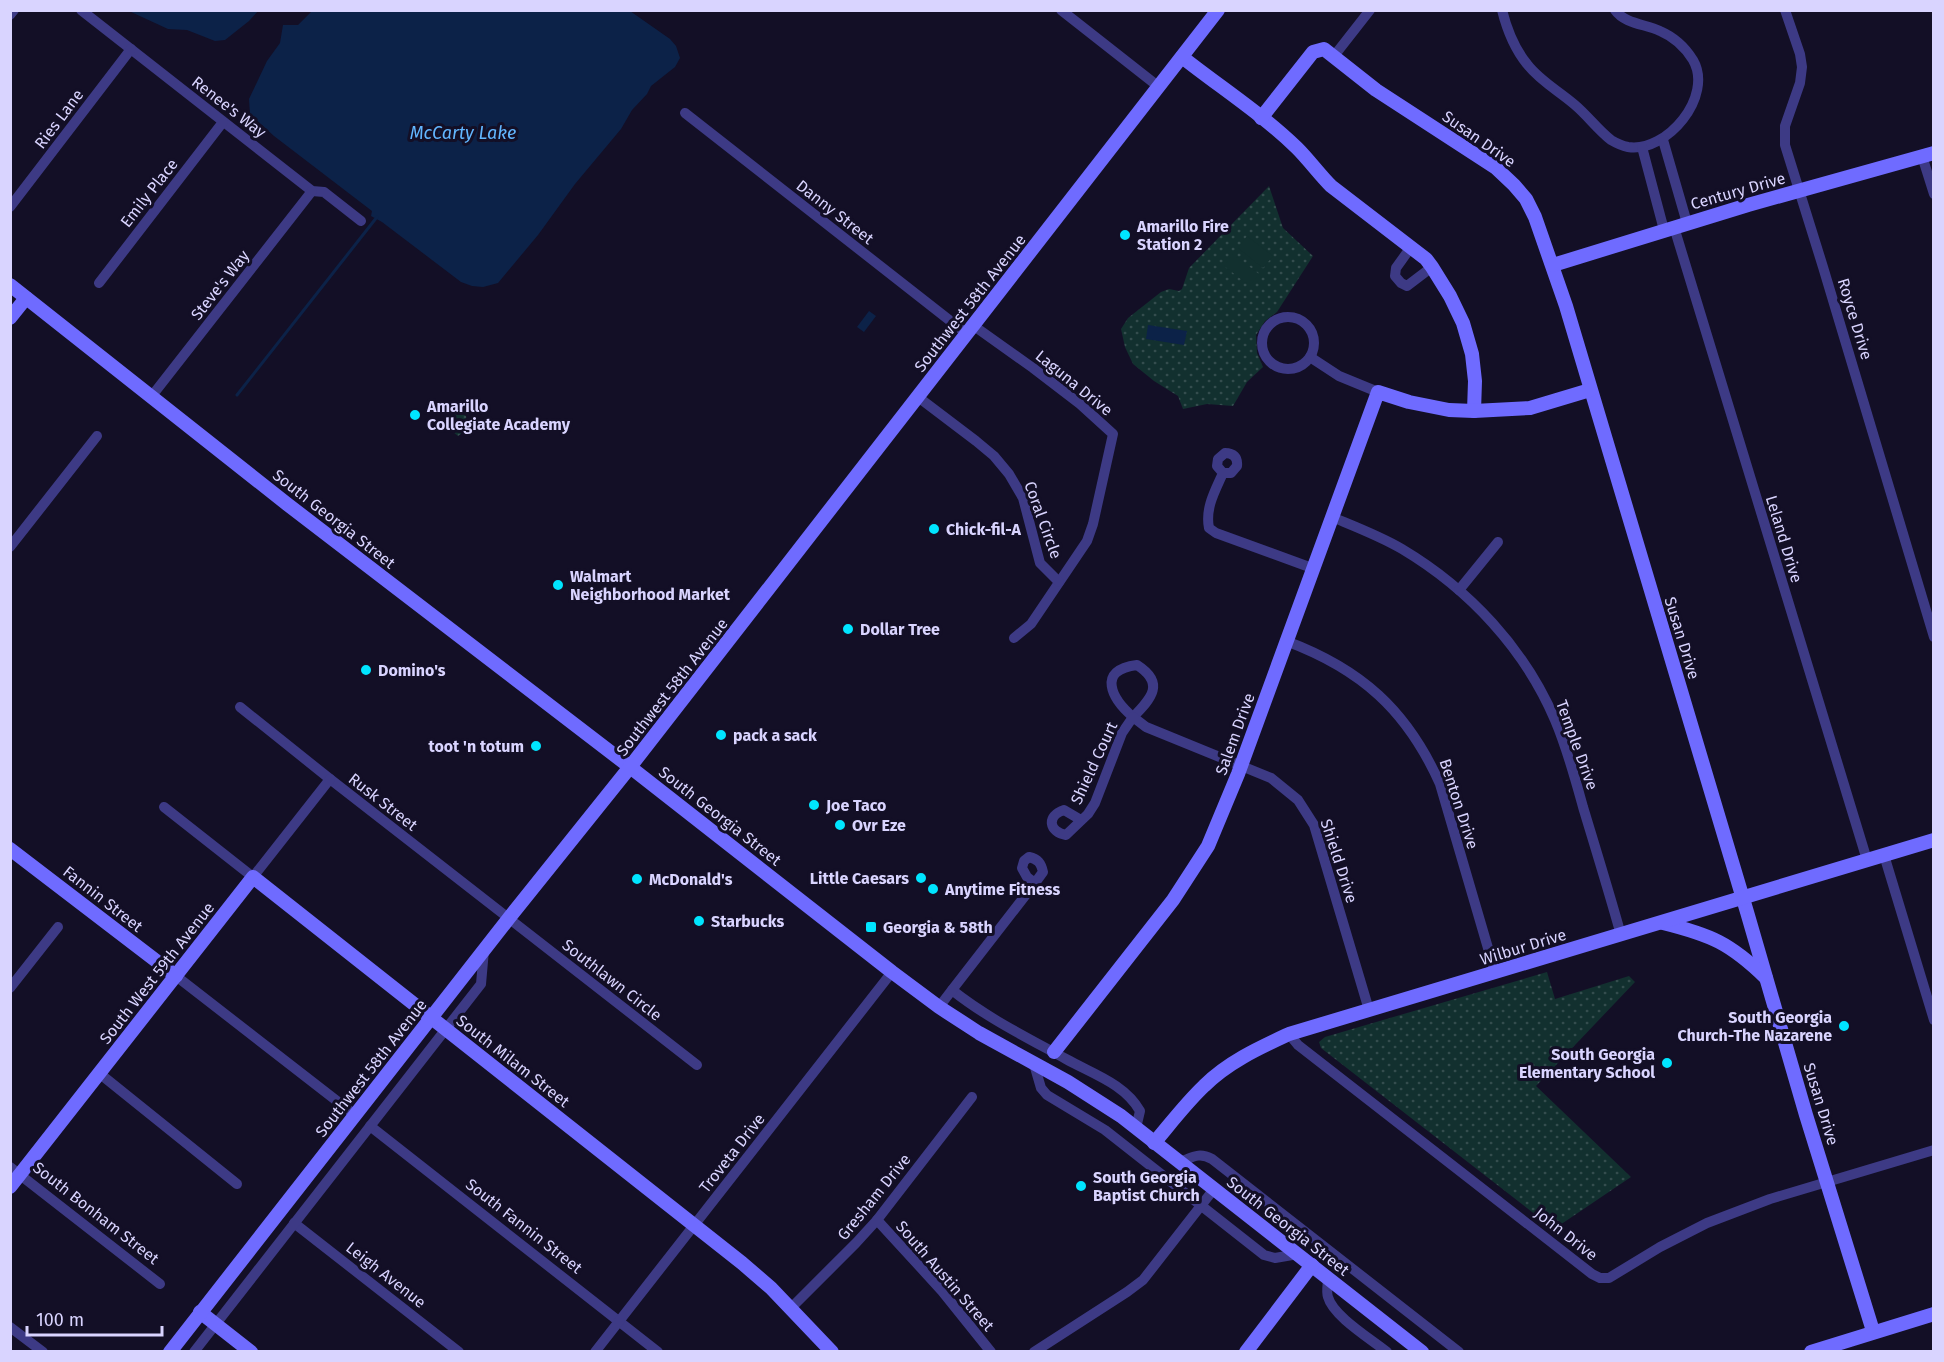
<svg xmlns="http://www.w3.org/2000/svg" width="1944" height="1362" viewBox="0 0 1944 1362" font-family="'Fira Sans',sans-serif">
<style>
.park{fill:url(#park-dots)}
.pitch{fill:#12302f}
.water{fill:#0c2248}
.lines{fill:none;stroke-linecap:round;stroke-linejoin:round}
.stream{stroke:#0c2248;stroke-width:3}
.street{stroke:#3d3a85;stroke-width:10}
.secondary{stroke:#6f6bff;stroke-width:14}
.poi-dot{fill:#00e5ff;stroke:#130f26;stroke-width:2}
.labels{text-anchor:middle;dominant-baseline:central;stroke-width:6;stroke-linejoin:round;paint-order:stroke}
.street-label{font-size:16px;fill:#d9d4ff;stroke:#130f26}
.poi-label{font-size:16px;font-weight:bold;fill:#d9d4ff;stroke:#130f26;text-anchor:start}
.water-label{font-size:18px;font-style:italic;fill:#62b6ff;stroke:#130f26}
</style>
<defs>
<pattern id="park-dots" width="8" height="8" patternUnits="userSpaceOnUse" patternTransform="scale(1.5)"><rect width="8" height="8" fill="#12302f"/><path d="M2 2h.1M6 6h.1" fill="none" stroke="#344d4e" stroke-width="1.8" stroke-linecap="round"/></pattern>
</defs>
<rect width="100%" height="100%" fill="#130f26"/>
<g class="park">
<path d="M1269,186L1283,228L1313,256L1277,312L1265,321L1256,335L1257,353L1263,367L1247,382L1233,406L1207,404L1183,409L1178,396L1154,381L1133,364L1125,347L1121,329L1128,318L1161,292L1169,289L1179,291L1182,289L1189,268Z"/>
<path d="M459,412L466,416L467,424L465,431L458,436L448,428L446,422L452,414Z"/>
<path d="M1547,972L1555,999L1629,976L1635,982L1536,1086L1631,1177L1554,1229L1321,1048L1319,1042L1325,1037Z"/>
</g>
<g class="pitch">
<path d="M1247,236L1273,256L1263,268L1238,248Z"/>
<path d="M1233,254L1259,274L1250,286L1224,266Z"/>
</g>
<g class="water">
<path d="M129,11H258L249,21L225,40L215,41L187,30L168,29Z"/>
<path d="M312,11H630L670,39L676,46L680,58L675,67L651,86L647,94L632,110L621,129L575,184L538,235L498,283L483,287L472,286L461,282L382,222L371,216L372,211L274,136L250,114L249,99L267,61L280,43L283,25H298Z"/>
<path d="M869,311L876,316L864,332L857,327Z"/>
<path d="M1148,325L1187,331L1184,345L1146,339Z"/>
</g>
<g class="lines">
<path class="stream" d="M237,395L377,217"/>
<g class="street">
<path d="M81,10L312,191L324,192L361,221"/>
<path d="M1061,10L1159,87"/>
<path d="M1502,10C1507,30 1514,48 1527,64C1540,81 1559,91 1575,105C1588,116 1598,130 1611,140C1616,143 1623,146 1628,147C1667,153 1714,96 1693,60C1685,47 1674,37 1660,31C1645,24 1625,24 1615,10"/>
<path d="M1785,10L1800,54L1802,67L1800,83L1785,126V145L1823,267L1934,637"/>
<path d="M10,15L14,10"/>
<path d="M1334,56L1370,10"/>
<path d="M685,113L967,334"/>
<path d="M1663,140L1687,223"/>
<path d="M1642,147L1664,230"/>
<path d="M1922,156L1934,194"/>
<path d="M10,207L131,49"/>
<path d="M1674,227L1867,860"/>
<path d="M1411,247L1396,268L1395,276L1401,283L1407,286L1432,267"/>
<path d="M99,283L223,122"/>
<circle cx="1288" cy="343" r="26"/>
<path d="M974,326L1033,368L1080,404L1113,434L1093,524L1087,541L1031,624L1014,638"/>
<path d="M1310,357L1339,376L1378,392"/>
<path d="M151,397L312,191"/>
<path d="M918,397L976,441L994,456L1009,474L1023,498L1040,563L1059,582"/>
<path d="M1223,473L1217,466L1218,459L1225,453C1233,453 1238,457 1237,466L1231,473H1223C1215,491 1205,508 1209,528L1216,533L1312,568"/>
<path d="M1332,517C1356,527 1380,536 1402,549C1469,589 1525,649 1555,720C1567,748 1575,778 1583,807C1596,850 1609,892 1621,935"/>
<path d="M10,547L97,436"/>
<path d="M1459,590L1498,542"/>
<path d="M1286,641C1361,669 1407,710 1440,784L1495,972"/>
<path d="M1137,665C1165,683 1152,698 1133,717C1112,699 1096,670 1137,665Z"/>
<path d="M240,707L330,779L697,1065"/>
<path d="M164,807L253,877L330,779"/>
<path d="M1081,820L1064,810C1046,816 1049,832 1066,835L1088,814L1095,803L1122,733L1133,717L1146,727L1271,778L1298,800L1314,825L1369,1010"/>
<path d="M1884,855L1934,1020"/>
<path d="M176,976L355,1115"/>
<path d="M10,988L58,927"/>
<path d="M952,990C987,1018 1028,1038 1066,1059C1093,1074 1125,1084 1140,1111L1136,1128"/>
<path d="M939,1007L952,990L1035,883L1043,872C1041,863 1038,859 1029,857L1024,861L1022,868L1027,877L1035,883"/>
<path d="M1289,1034L1298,1045L1592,1274L1600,1278H1609L1660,1247L1707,1223L1770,1199L1934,1150"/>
<path d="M1034,1064L1041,1088L1047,1095L1105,1130L1264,1255L1275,1258L1298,1254"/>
<path d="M99,1073L237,1184"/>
<path d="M370,1126L658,1352"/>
<path d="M1180,1162C1193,1157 1199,1152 1212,1159L1459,1352"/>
<path d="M10,1167L160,1284"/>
<path d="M877,1220L942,1291L991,1352"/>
<path d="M294,1223L459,1352"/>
<path d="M1328,1278C1328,1284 1326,1291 1328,1297C1333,1316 1371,1339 1387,1352"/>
<path d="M791,1308L856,1243L877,1220L972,1097"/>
<path d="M10,1327L43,1352"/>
<path d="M194,1352L481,984L484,950"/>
<path d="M595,1352L892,972"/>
<path d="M1034,1352L1127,1292L1143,1280L1214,1189"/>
</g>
<g class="secondary">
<path d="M1182,57C1220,87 1262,114 1297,148C1309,160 1319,174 1331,186L1426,259L1432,267L1450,296L1463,323L1472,354L1475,381L1474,411"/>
<path d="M1261,118L1313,52L1324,49L1376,90L1496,168L1514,185L1526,199L1535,217L1566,306L1747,912L1806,1115L1873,1331"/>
<path d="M1553,265L1748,205L1934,153"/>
<path d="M10,285L287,504L630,767L892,972L939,1007L979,1033L1068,1082L1121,1116L1422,1352"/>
<path d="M10,318L26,298"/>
<path d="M10,849L176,976"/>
<path d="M1663,923C1711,935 1730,943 1766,978"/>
<path d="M1054,1052L1173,900L1208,846L1238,774L1378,392L1409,402L1449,410L1474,411L1530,408L1590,390"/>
<path d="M1154,1143C1171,1123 1186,1103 1204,1086C1228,1062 1259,1048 1289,1034L1934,840"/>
<path d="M10,1187L253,877L742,1263L771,1288L832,1352"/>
<path d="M200,1312L251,1352"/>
<path d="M170,1352L509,918L630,767L1218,10"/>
<path d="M1246,1352L1312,1265"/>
<path d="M1811,1352L1934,1314"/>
</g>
</g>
<g class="poi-dot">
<circle cx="1125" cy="235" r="6"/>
<circle cx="415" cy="415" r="6"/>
<circle cx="934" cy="529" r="6"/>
<circle cx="558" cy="585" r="6"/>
<circle cx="848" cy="629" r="6"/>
<circle cx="366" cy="670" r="6"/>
<circle cx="721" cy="735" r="6"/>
<circle cx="536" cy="746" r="6"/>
<circle cx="814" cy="805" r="6"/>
<circle cx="840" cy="825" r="6"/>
<circle cx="921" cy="878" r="6"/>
<circle cx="637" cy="879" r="6"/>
<circle cx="933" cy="889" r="6"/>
<circle cx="699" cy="921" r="6"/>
<rect x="865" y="921" width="12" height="12" rx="3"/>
<circle cx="1844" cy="1026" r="6"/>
<circle cx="1667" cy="1063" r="6"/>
<circle cx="1081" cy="1186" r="6"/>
</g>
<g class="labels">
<g class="street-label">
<text transform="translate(229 107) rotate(38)">Renee's Way</text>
<text transform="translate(59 119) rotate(-53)">Ries Lane</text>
<text transform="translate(1479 139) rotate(35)">Susan Drive</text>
<text transform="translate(1738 191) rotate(-16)">Century Drive</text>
<text transform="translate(149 193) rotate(-52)">Emily Place</text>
<text transform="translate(835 212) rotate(38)">Danny Street</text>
<text transform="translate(220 285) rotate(-52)">Steve's Way</text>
<text transform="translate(970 303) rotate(-52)">Southwest 58th Avenue</text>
<text transform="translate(1855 319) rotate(73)">Royce Drive</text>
<text transform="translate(1074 383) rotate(39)">Laguna Drive</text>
<text transform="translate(334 519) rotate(38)">South Georgia Street</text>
<text transform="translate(1043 520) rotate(70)">Coral Circle</text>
<text transform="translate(1784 539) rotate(73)">Leland Drive</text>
<text transform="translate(1682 638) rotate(73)">Susan Drive</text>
<text transform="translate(672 687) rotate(-52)">Southwest 58th Avenue</text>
<text transform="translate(1235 734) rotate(-70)">Salem Drive</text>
<text transform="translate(1577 745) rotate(70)">Temple Drive</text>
<text transform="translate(1094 763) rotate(-65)">Shield Court</text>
<text transform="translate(383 802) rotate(38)">Rusk Street</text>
<text transform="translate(1459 804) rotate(72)">Benton Drive</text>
<text transform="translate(720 816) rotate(38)">South Georgia Street</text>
<text transform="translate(1339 861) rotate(72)">Shield Drive</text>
<text transform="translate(103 899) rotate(38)">Fannin Street</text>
<text transform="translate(1523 947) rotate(-17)">Wilbur Drive</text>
<text transform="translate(157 973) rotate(-52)">South West 59th Avenue</text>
<text transform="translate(612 980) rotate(38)">Southlawn Circle</text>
<text transform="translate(513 1061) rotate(38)">South Milam Street</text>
<text transform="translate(371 1068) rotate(-52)">Southwest 58th Avenue</text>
<text transform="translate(1821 1104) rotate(73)">Susan Drive</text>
<text transform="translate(732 1153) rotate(-52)">Troveta Drive</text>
<text transform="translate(874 1197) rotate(-51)">Gresham Drive</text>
<text transform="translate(96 1213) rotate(38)">South Bonham Street</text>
<text transform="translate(524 1226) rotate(38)">South Fannin Street</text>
<text transform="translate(1288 1226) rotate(38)">South Georgia Street</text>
<text transform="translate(1566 1234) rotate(38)">John Drive</text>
<text transform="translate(386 1275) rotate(38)">Leigh Avenue</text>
<text transform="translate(945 1276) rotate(49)">South Austin Street</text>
</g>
<g class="poi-label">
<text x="1137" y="226">Amarillo Fire<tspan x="1137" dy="18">Station 2</tspan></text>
<text x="427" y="406">Amarillo<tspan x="427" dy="18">Collegiate Academy</tspan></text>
<text x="946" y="529">Chick-fil-A</text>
<text x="570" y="576">Walmart<tspan x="570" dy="18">Neighborhood Market</tspan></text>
<text x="860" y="629">Dollar Tree</text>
<text x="378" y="670">Domino's</text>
<text x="733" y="735">pack a sack</text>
<text x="524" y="746" text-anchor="end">toot 'n totum</text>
<text x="826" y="805">Joe Taco</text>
<text x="852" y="825">Ovr Eze</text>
<text x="909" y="878" text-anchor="end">Little Caesars</text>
<text x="649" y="879">McDonald's</text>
<text x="945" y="889">Anytime Fitness</text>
<text x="711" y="921">Starbucks</text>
<text x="883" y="927">Georgia &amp; 58th</text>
<text x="1832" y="1017" text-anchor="end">South Georgia<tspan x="1832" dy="18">Church-The Nazarene</tspan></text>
<text x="1655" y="1054" text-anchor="end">South Georgia<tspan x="1655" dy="18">Elementary School</tspan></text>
<text x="1093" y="1177">South Georgia<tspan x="1093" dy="18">Baptist Church</tspan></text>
</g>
<g class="water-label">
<text x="463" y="133">McCarty Lake</text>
</g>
</g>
<rect width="1944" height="1362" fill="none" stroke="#d9d4ff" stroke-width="24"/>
<path d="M27 1326v9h135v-9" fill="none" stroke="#d9d4ff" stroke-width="3"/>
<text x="36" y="1326" font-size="18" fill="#d9d4ff" stroke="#130f26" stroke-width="4.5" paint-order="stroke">100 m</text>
</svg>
